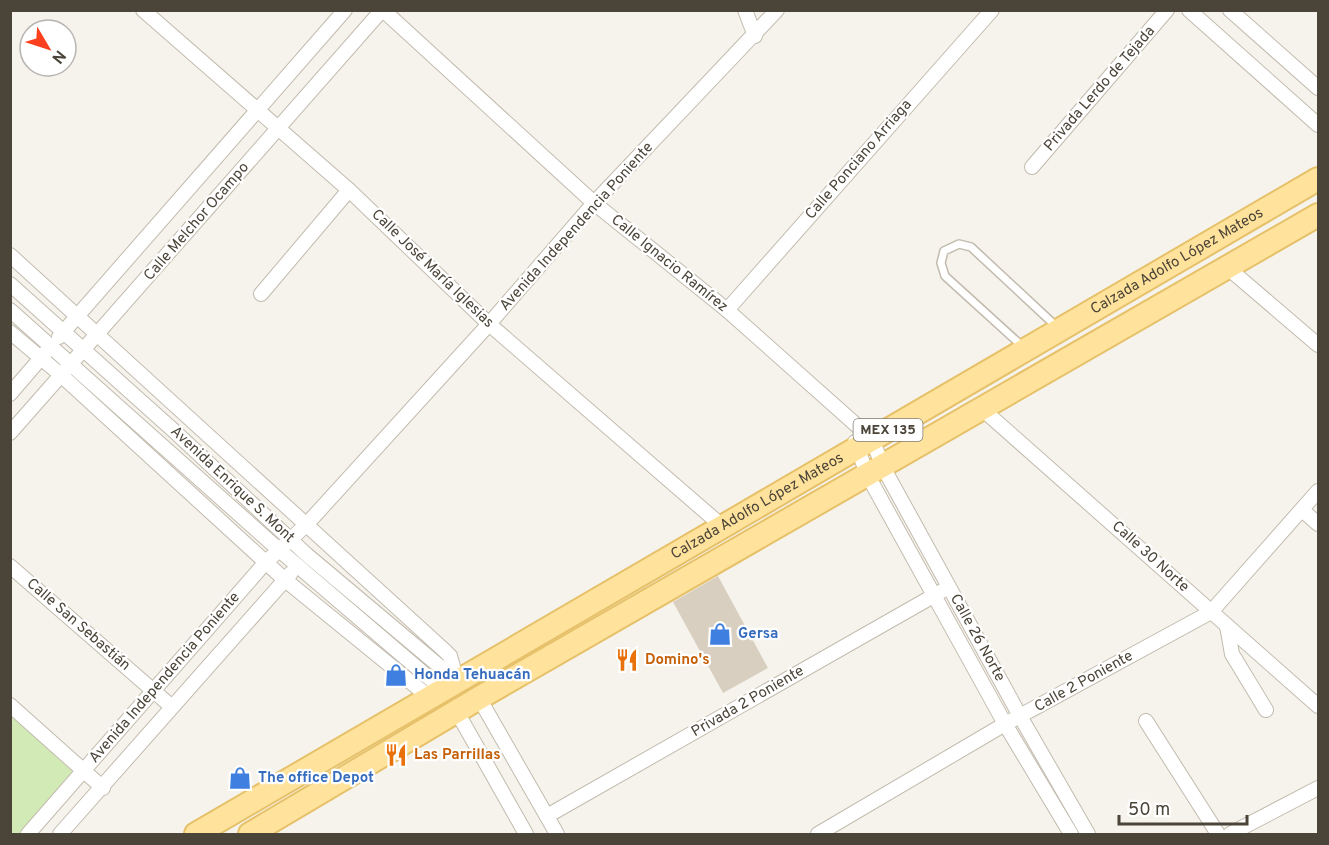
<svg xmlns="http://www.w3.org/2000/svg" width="1329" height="845" viewBox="0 0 1329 845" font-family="Overpass,sans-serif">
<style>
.green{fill:#d2eab5}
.building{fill:#d8cfc1}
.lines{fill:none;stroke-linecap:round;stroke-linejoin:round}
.service-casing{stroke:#c2bbae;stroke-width:10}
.minor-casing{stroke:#c2bbae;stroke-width:16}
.primary-casing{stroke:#e6c16a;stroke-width:26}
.service{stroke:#fff;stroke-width:7}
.minor{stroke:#fff;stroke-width:14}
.primary{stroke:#ffe39c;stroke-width:22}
.labels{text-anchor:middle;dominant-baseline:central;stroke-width:4.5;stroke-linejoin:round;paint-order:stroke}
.shield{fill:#fff;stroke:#817c74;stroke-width:1.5}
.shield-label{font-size:14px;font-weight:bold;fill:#4b4439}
.street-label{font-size:15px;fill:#4b4439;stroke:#fff}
.shop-label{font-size:15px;font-weight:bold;fill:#366cbe;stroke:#fff;text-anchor:start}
.food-label{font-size:15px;font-weight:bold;fill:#c56008;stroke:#fff;text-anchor:start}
</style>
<rect width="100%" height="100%" fill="#f6f3ec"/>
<path class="green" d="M10,705L83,770L28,834H11Z"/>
<path class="building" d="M718,576L768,668L723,693L673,602Z"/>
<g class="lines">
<g class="service-casing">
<path id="service" d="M1022,346L945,276L941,263L944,251L959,244L971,247L1058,328"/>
</g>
<g class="minor-casing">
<g id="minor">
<path d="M143,10L349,190L489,324L722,526"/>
<path d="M383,10L594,203L727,310L872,439L883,467L1020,716L1088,834"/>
<path d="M745,10L755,36"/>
<path d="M1189,10L1318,125"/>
<path d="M1230,10L1318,88"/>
<path d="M1032,167L1167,10"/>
<path d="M10,255L445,651L450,656L457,681"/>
<path d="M1228,268L1318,345"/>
<path d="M10,284L173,430L307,555L457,681"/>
<path d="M261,294L349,190"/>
<path d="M10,310L278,549L443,690"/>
<path d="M727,310L992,10"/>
<path d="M10,332L61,375L284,579L429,697"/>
<path d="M59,337L345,10"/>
<path d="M10,394L46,352"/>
<path d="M981,408L1318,706"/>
<path d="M10,433L382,10"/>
<path d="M855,442L868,476L1005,724L1071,834"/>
<path d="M1302,510L1318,524"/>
<path d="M10,566L172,707"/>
<path d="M1227,626L1232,654L1266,710"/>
<path d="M479,698L557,834"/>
<path d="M10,705L103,788"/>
<path d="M457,712L526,834"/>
<path d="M1146,721L1218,834"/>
<path d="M547,816L942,591"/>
<path d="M28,834L265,563L306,525L489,324L594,203L777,10"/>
<path d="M60,834L291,573"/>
<path d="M818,834L1005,724L1211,612L1318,491"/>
<path d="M1230,834L1318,788"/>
</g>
</g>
<g class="primary-casing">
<g id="primary">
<path id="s1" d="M196,834L1318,179"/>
<path d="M250,834L479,698L1318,215"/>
</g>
</g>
<use href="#service" class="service"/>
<use href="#minor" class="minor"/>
<use href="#primary" class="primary"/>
</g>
<defs>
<g id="shop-bare" transform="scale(1.8)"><path d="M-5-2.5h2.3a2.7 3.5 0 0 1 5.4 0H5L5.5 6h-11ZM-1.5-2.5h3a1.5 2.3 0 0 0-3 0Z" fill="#3f7fe0" stroke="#fff" stroke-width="2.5" paint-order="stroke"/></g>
<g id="restaurant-bare" transform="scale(1.8)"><path d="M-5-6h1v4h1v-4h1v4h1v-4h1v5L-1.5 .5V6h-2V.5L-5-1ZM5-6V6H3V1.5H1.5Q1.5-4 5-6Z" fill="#e8710a" stroke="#fff" stroke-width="2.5" paint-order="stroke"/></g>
</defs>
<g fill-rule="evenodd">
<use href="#shop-bare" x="720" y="634"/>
<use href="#restaurant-bare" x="627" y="660"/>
<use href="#shop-bare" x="396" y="675"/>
<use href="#restaurant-bare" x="396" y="755"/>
<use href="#shop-bare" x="240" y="778"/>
</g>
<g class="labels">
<rect class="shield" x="853.5" y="419" width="69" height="22" rx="4.5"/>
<g class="shield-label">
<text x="888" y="430">MEX 135</text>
</g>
<g class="street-label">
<text transform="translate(1100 89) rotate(-49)">Privada Lerdo de Tejada</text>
<text transform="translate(859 160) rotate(-49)">Calle Ponciano Arriaga</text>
<text transform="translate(197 222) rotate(-49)">Calle Melchor Ocampo</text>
<text transform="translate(577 227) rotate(-48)">Avenida Independencia Poniente</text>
<text stroke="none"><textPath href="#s1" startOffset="1136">Calzada Adolfo López Mateos</textPath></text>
<text transform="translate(669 264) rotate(39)">Calle Ignacio Ramírez</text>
<text transform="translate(432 269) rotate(44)">Calle José María Iglesias</text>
<text transform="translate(232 485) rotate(43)">Avenida Enrique S. Mont</text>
<text stroke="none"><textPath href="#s1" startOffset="650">Calzada Adolfo López Mateos</textPath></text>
<text transform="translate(1150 557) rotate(42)">Calle 30 Norte</text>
<text transform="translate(78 625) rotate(41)">Calle San Sebastián</text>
<text transform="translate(977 638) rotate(61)">Calle 26 Norte</text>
<text transform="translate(165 678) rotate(-49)">Avenida Independencia Poniente</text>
<text transform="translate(1084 682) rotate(-29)">Calle 2 Poniente</text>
<text transform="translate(748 702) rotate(-30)">Privada 2 Poniente</text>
</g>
<g class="shop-label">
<text x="738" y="634">Gersa</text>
<text x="414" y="675">Honda Tehuacán</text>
<text x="258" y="778">The office Depot</text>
</g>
<g class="food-label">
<text x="645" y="660">Domino's</text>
<text x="414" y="755">Las Parrillas</text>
</g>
</g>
<rect width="1329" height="845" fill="none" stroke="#4b4439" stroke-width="24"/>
<g transform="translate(48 48) rotate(129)"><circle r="28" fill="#ffffff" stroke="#b7b4b0" stroke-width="1.5"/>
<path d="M0-4.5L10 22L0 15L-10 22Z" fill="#fc3f1d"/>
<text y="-9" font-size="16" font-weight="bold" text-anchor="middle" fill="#4b4439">N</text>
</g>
<path d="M1119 815v9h128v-9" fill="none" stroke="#4b4439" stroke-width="3"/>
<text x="1128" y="815" font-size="18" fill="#4b4439" stroke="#ffffff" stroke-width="4.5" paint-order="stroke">50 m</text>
</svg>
